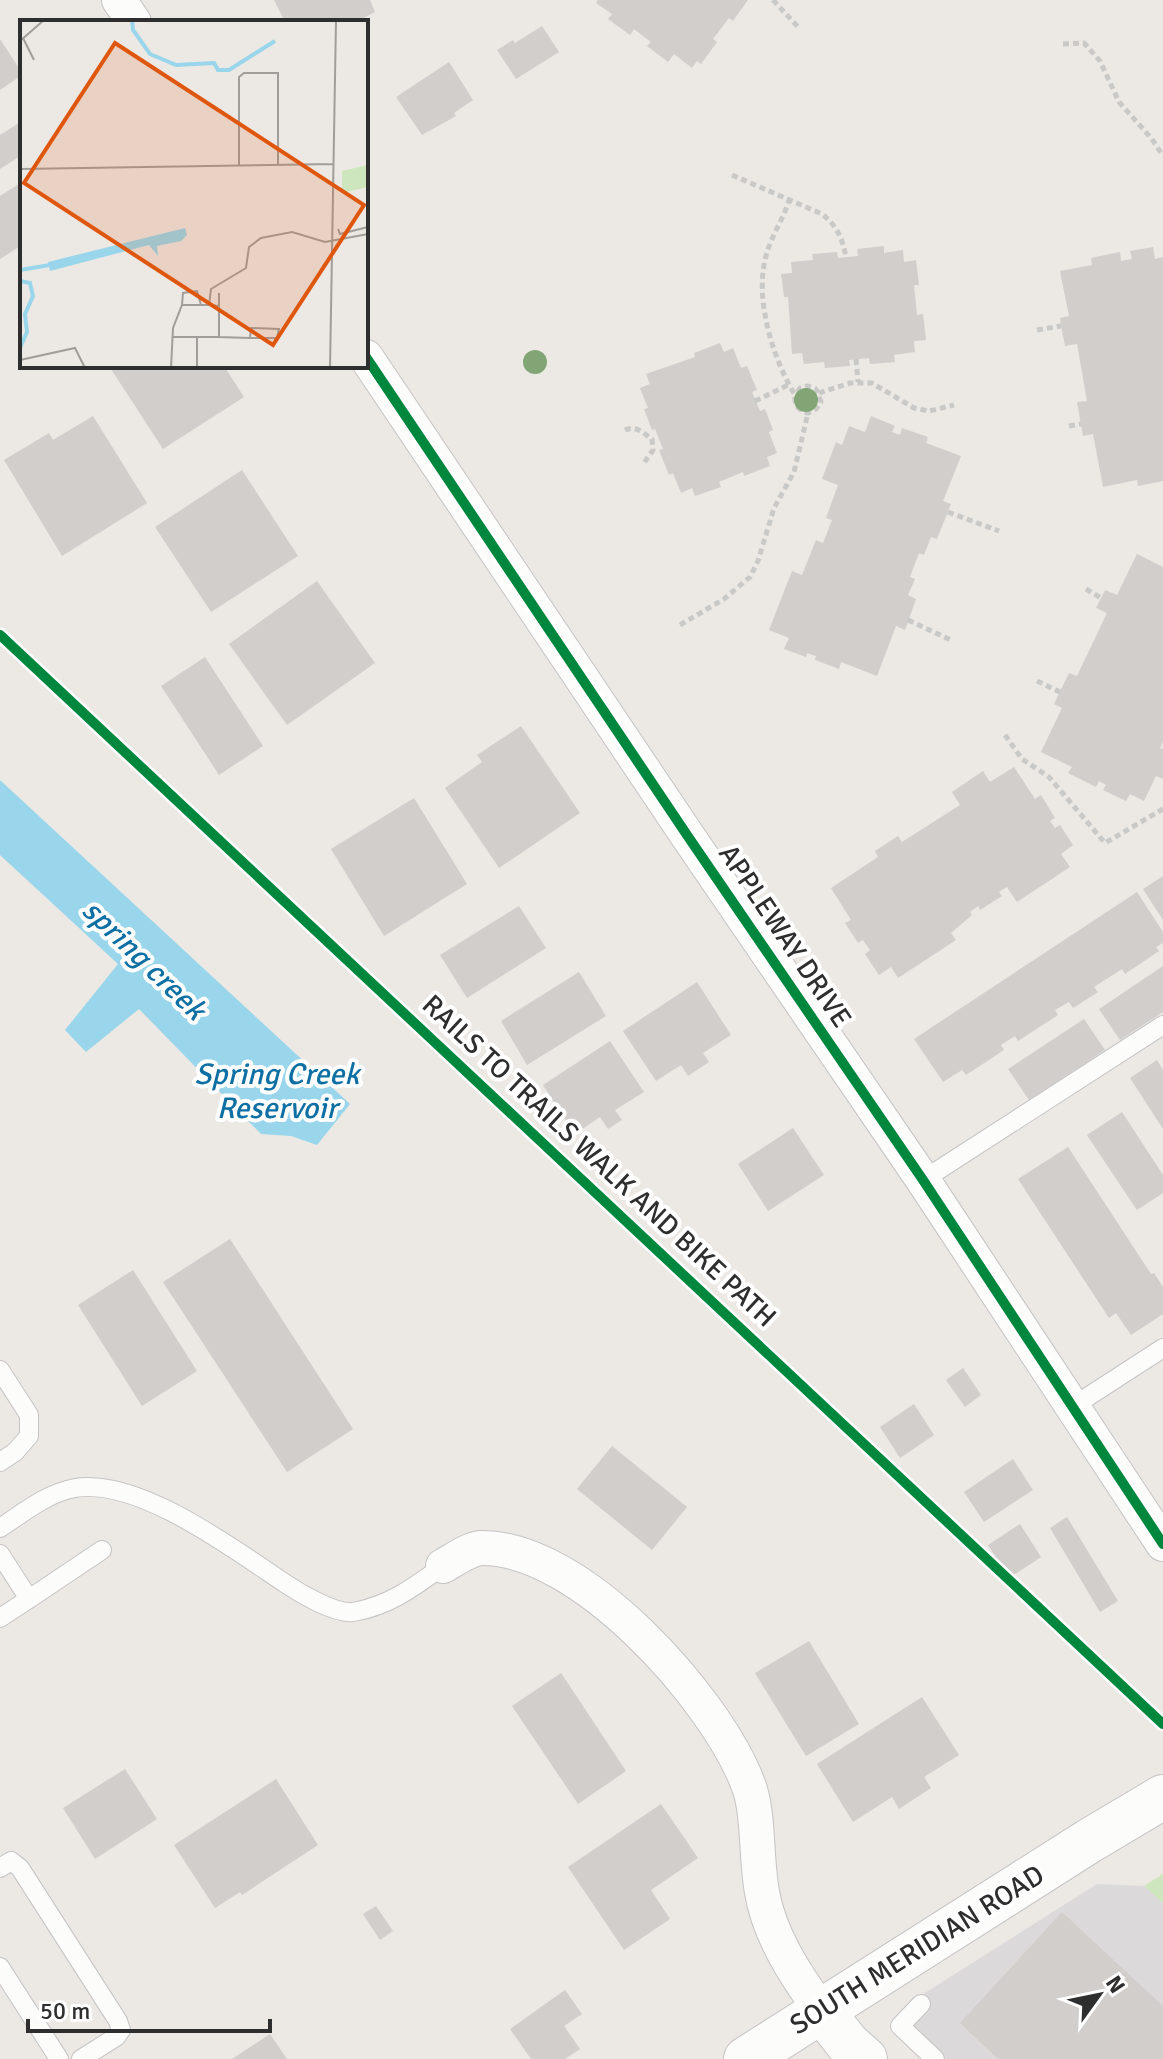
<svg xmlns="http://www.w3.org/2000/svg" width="1163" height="2059" viewBox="0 0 1163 2059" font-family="Signika,sans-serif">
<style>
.industrial{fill:#dcd9db}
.green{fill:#cee6be}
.water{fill:#99d6ec}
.building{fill:#d1cecb}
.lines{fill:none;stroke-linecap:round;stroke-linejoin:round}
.lane-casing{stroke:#c5c4c5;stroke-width:20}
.street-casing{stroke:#c5c4c5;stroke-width:36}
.secondary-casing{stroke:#c5c4c5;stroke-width:46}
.path{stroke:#c9c9c8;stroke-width:5;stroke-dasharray:6 4;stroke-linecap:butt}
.lane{stroke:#fcfcfb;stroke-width:18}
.street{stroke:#fcfcfb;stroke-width:34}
.secondary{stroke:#fcfcfb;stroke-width:44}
.cycleway-casing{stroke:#fff;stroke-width:15}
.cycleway{stroke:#00873e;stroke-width:10}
.tree{fill:#82a575}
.labels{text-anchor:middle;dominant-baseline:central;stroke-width:8;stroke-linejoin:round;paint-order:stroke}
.street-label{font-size:28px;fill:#2e2e2e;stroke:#fff}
.water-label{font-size:30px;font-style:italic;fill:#0d6fa3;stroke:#fff}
.inset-river{fill:none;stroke:#99d6ec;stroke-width:4}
.inset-road{fill:none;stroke:#a09e9b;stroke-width:2}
.view{fill:#df570e;fill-opacity:0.15;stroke:#df570e;stroke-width:4}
.inset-edge{fill:none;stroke:#2e2e2e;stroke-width:4}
</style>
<rect width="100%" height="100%" fill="#ece8e4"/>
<path class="industrial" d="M1097,1884L1144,1886L1163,1903V2059H922L903,2042L909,2003Z"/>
<path class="green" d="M1163,1874V1903L1144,1886Z"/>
<path class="water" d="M0,780L350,1104L317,1145L291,1136L261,1134L139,1009L86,1052L65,1030L118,964L0,855Z"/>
<g class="building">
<path d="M274,0H370L375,12L355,22H285Z"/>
<path d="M598,0H748L733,21L729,18L713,39L717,42L701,64L697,61L692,68L674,54L668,62L647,46L651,42L634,29L630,35L608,19L612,14L596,3Z"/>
<path d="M542,26L559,52L516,79L497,50L513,40L515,43Z"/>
<path d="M0,39L22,73V75L0,90Z"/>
<path d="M449,62L473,100L454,113L456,116L422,135L396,97Z"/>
<path d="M22,121V155L0,169V135Z"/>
<path d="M22,182V245L0,259V196Z"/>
<path d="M884,246V253L903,250L904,262L916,260L919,285H914L917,315L923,314L926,340L914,341L915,352L894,355L895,362L870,364L869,358L849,360L850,366L825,368L824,362L804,364L802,353L792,354L788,297H784L781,274L792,273L791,262L813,260L812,254L837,252L838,258L858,256L857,249Z"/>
<path d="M1153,247L1155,259L1163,257V481L1138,486L1137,480L1103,487L1093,434L1083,436L1077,402L1087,401L1077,344L1065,346L1061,326L1060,318L1069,316L1060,271L1092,265L1091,258L1120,252L1121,261L1132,259L1130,251Z"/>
<path d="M720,343L724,352L733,348L741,368L747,366L757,390L752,392L760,411L765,409L773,430L769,432L777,453L767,457L770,466L744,476L743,472L719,482L721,487L695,496L692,488L681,493L673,473L669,475L659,450L663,449L655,429L652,430L644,409L648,408L640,388L650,384L646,374L695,357L694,353Z"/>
<path d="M109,366H224L244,397L163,449Z"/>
<path d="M93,416L147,503L62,556L4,460L49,433L53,440Z"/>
<path d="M871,416L895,426L892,432L900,435L902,428L928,437L926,443L961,456L943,501L951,504L937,539L931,537L924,555L919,553L910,577L915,579L908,595L916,599L905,630L896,626L877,676L841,662L839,669L815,660L816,656L807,653L806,657L784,649L789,638L769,630L792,571L802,575L816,540L823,543L832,520L826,518L838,485L822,479L836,442L842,445L849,426L865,432Z"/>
<path d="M242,470L298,556L211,612L155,527Z"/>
<path d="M1137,554L1163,567V742L1160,748L1163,749V779L1156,776L1144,801L1130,794L1126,801L1103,790L1106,785L1099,781L1096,787L1068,773L1072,767L1041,752L1062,708L1054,704L1069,673L1077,676L1107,613L1096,608L1105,590L1117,595Z"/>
<path d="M317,581L375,663L287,725L229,644Z"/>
<path d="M205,657L263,746L219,775L161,686Z"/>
<path d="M521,726L580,813L499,868L445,788L482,762L477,755Z"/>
<path d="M1014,767L1035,799L1041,795L1055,818L1050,821L1055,828L1060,825L1073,845L1061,854L1070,867L1017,902L1007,887L999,892L1002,896L980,910L978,906L970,912L972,915L951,933L956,940L898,978L891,967L879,975L865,954L870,950L863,940L858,943L845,923L851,920L831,888L878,857L875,851L898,836L902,842L960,805L952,792L983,771L990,782Z"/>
<path d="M414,798L467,884L384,936L331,849Z"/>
<path d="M1163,876V920L1143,889Z"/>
<path d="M1137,892L1163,932V943L1156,947L1159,951L1125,974L1122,969L1094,987L1098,992L1073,1008L1069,1002L1055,1010L1058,1015L1018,1041L1015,1036L1001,1045L1004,1050L966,1075L962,1070L943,1082L914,1039Z"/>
<path d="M519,906L546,948L467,998L440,955Z"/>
<path d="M1163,966V1012L1120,1040L1099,1009Z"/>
<path d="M579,972L606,1016L527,1065L501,1021Z"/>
<path d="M697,982L731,1035L703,1053L709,1062L688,1076L681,1065L656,1081L623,1031Z"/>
<path d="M1084,1019L1105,1050L1029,1100L1008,1069Z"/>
<path d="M610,1041L644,1092L615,1110L622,1120L608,1129L600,1117L575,1134L543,1085Z"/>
<path d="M1157,1060L1163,1070V1129L1130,1078Z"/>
<path d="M1122,1112L1163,1175V1193L1137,1210L1087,1135Z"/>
<path d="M793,1128L824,1175L768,1211L738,1164Z"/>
<path d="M1068,1147L1151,1274L1154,1273L1163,1287V1314L1131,1335L1116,1313L1109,1318L1018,1179Z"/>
<path d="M230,1239L353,1429L287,1472L163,1282Z"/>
<path d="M133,1270L197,1371L142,1406L78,1305Z"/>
<path d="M963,1368L981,1395L965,1407L946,1380Z"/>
<path d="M914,1404L934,1435L900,1458L880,1427Z"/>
<path d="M612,1446L687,1507L652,1550L577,1489Z"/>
<path d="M1013,1459L1033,1490L984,1522L964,1492Z"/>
<path d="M1067,1517L1118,1601L1100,1612L1050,1528Z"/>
<path d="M1020,1524L1041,1557L1009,1578L988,1545Z"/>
<path d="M809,1641L859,1724L806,1756L755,1673Z"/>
<path d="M561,1673L626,1771L578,1804L512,1706Z"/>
<path d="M922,1697L959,1755L924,1777L931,1788L899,1809L892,1797L853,1822L817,1764Z"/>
<path d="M125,1769L157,1819L95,1859L63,1808Z"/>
<path d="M276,1779L318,1845L242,1895L240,1892L215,1908L174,1845Z"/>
<path d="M661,1804L698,1858L651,1890L670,1919L624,1950L568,1867Z"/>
<path d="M376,1906L393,1931L380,1940L363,1914Z"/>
<path d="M1062,1912L1163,2006V2059H998L960,2023Z"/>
<path d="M565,1990L582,2014L564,2026L580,2049L565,2059H531L510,2029Z"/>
<path d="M270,2034L287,2059H232Z"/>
</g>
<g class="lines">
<g class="lane-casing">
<g id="lane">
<path d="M923,1180L1163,1025"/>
<path d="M0,1370L29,1415V1436L15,1452L0,1462"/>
<path d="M1072,1407L1163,1348"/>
<path d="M0,1528C23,1513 47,1493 75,1488C138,1477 235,1550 286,1584C301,1594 335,1614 353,1612C389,1606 414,1587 443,1566"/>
<path d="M0,1554L29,1599L102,1550"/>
<path d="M0,1618L29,1599"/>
<path d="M0,1868L11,1861L20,1868L118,2021L121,2030L116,2037L81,2059"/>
<path d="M0,1967L59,2059"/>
<path d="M921,2004L900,2026L935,2059"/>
</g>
</g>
<g class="street-casing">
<g id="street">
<path d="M119,0L134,22"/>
<path d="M366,357L689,838L923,1180L1163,1544"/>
<path d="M443,1566C454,1560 469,1549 481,1548C580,1546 716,1699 748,1784C759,1810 756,1862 762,1892C769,1935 796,1976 821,2010"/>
</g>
</g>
<g class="secondary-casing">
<g id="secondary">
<path d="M821,2010L848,2044L865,2059"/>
<path d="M746,2059L1089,1841L1163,1797"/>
</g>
</g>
<g class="path">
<path d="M773,0L798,27"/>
<path d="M1063,44L1084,43L1100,61L1119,102L1152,139L1163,156"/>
<path d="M732,175L822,214C838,227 842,238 846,257"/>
<path d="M790,198C784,218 771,236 766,256C754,299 773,359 795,395C794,405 798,411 808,413L816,409L821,402L816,389L808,386L800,388L795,395"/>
<path d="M1037,330L1061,326"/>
<path d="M856,359L858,382"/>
<path d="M819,393L850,383H872L914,408L929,411L954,405"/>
<path d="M755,401L788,385"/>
<path d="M1069,426L1081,424"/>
<path d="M625,430C636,425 643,433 652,439L653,450L644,463"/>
<path d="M948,512L999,531"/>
<path d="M1086,589L1101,598"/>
<path d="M908,620L951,640"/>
<path d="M680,625L724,599L750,577L758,561L774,508L794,472L808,413"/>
<path d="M1037,681L1060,692"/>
<path d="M1005,735L1022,759L1049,777L1105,843L1163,809"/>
</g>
<use href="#lane" class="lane"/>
<use href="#street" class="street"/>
<use href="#secondary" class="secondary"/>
<g class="cycleway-casing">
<g id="cycleway">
<path d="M366,357L689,838L923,1180L1163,1544"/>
<path d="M0,635L1163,1724"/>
</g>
</g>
<use href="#cycleway" class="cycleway"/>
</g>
<g class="tree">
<circle cx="535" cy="362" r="12"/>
<circle cx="806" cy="400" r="12"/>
</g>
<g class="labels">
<g class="street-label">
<text transform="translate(785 936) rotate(56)">APPLEWAY DRIVE</text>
<text transform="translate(599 1161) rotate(43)">RAILS TO TRAILS WALK AND BIKE PATH</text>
<text transform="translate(917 1950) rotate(-32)">SOUTH MERIDIAN ROAD</text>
</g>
<g class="water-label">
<text transform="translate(144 960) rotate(44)">spring creek</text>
<text x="277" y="1074">Spring Creek<tspan x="277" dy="34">Reservoir</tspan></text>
</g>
</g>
<g transform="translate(20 20)">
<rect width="348" height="348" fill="#ece8e4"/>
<path d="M348,145V167L322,173V151Z" fill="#cee6be"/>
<path d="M165,208L167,215L161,221L137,226L138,236L129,225L30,251L28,242Z" fill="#99d6ec"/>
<path class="inset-river" d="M112,0L113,10L130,34L156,45L194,43L198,50H209L255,21M0,250L30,245M0,261L10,263L13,276L5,294L7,312L0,328"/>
<path class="inset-road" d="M3,18L14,40M0,21L24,0M219,145V57L224,53H258V144M0,149L314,144M318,209L320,214L348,207M199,273V286L189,285L191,269L226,248L229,227L241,218L272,212L305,222L348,214M162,285L163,273L177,271L181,285M199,286V317L230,318H257L259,309L231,308L230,318M152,317H177M0,340L55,328L65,348M151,348L153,308L162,285H189M177,348V317H199M310,348L316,0"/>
<path class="view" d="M95,23L344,185L253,325L4,163Z"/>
<rect width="348" height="348" class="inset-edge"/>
</g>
<g transform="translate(1099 1995) rotate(57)" stroke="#ffffff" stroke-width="6" paint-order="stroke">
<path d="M0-6L14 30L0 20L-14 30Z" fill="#2e2e2e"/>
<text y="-12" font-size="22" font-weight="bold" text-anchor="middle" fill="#2e2e2e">N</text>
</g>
<path d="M28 2019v12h242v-12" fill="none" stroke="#2e2e2e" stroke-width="4"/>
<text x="40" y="2019" font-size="24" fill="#2e2e2e" stroke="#ffffff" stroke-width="6" paint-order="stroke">50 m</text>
</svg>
